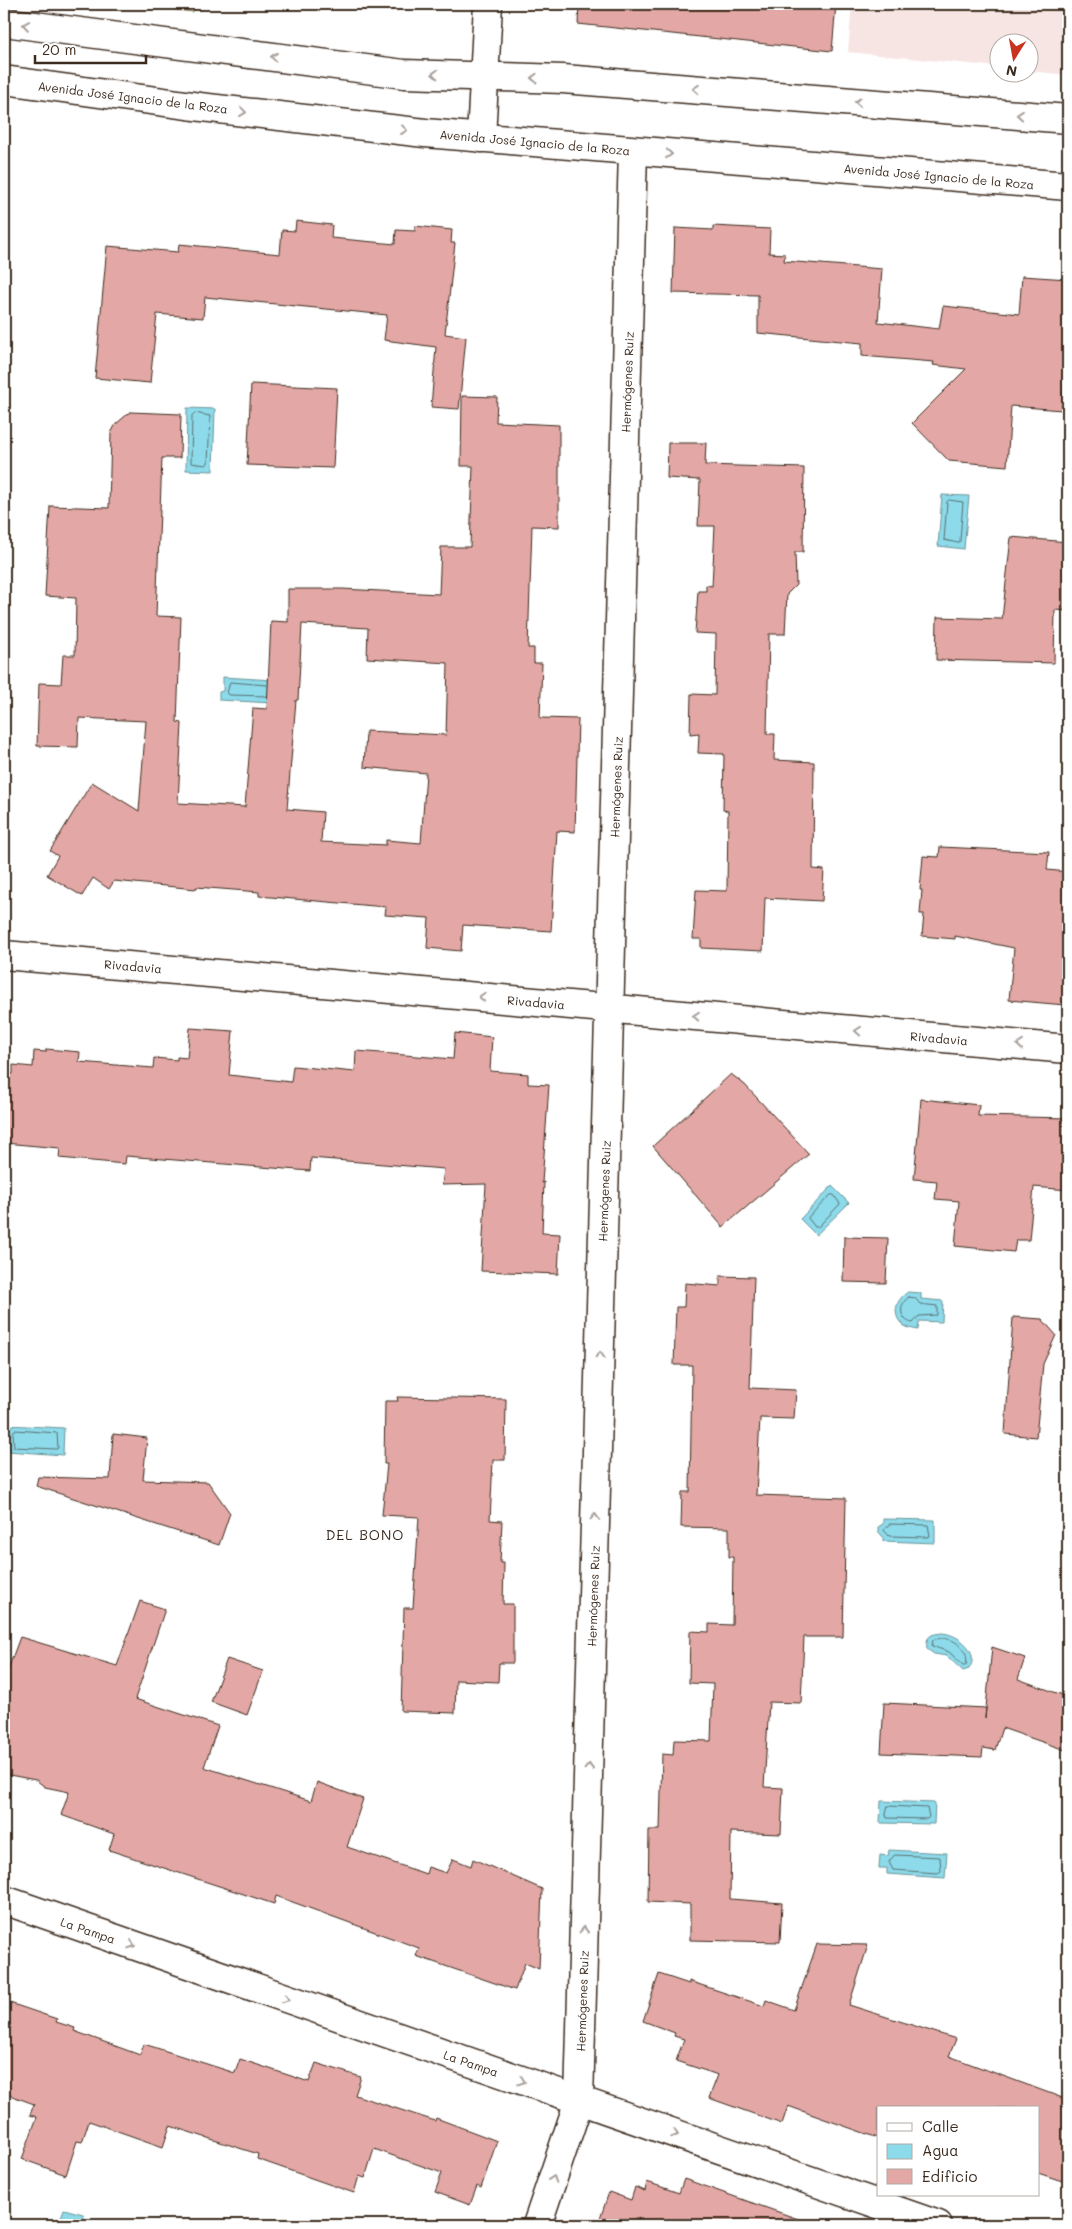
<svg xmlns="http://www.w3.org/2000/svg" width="1072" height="2229" viewBox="0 0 1072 2229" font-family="Mali,sans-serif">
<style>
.built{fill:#f7e5e4}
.green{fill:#cbde93;stroke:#838458}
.water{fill:#8cdaea;stroke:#6c9498}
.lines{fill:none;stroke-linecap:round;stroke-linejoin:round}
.shore{stroke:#5b7070;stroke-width:1}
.building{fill:#e3a8a5;stroke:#3b2a1e;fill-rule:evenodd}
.minor-casing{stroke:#3b2a1e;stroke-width:31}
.major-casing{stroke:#3b2a1e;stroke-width:31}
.minor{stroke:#fff;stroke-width:28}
.major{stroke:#fff;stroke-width:28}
.oneway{stroke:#a79f9a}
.labels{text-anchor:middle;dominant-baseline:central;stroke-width:4.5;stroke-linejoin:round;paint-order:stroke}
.street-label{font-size:12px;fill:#3b2a1e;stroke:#fff}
.neighbourhood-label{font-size:14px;letter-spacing:1px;fill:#3b2a1e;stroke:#fff}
</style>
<rect width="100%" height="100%" fill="#fff"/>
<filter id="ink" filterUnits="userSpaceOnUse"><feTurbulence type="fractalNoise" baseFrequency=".02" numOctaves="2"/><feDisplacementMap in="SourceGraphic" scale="10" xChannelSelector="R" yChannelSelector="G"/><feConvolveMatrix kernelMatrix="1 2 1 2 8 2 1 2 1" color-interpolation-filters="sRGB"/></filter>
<g filter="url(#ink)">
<path class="built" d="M852,4H1068V75L1030,71V42H1000L999,67L848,52Z"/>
<path class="green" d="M126,4H192L193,12Z"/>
<g class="water">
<path d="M187,408L215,409L213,471L186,470Z"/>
<path d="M942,495L969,496L964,549L938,546Z"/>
<path d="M223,677L273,680L272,703L219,700V692L223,691Z"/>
<path d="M832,1186L849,1203L816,1235L800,1219Z"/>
<path d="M908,1292L921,1293V1299L943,1301L942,1322L919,1321L918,1330C913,1329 907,1328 903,1325C891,1315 896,1299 908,1292Z"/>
<path d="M8,1425L64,1428L63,1455L7,1451Z"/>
<path d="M883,1519L935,1520V1543L883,1541V1537L878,1531V1527L883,1524Z"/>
<path d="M942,1633C958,1634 981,1651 969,1669L963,1671L947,1656L934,1654L927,1649C925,1636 931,1634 942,1633Z"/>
<path d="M881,1801L935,1803L934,1824L880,1823Z"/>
<path d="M889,1850L947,1853L945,1878L887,1874V1868H879L880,1855L888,1856Z"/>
<path d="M64,2209L83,2214L86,2225H58Z"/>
</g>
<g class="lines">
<g class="shore">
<path d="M195,413L210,416L208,463L206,465L191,463L192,416Z"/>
<path d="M949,500L963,502L960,541L958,543L944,540L947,502Z"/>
<path d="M266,696L230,695L227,693L230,682L267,685"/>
<path d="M831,1195H834L840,1204L818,1227H815L808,1218Z"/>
<path d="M909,1297L915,1298L920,1304L937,1306V1315L919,1316L913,1323C899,1321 898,1304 909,1297Z"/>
<path d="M15,1430L57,1433L58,1448L56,1449L14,1447L13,1433Z"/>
<path d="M890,1524L928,1525L930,1536L927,1537L889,1536L884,1530Z"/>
<path d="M942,1638C956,1639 970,1649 966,1665H963L949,1652L932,1646L933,1640Z"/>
<path d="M888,1806L927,1808L929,1817L927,1819L887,1818L886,1815Z"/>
<path d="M895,1855L940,1857L941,1871L938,1873L893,1870L889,1862Z"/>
</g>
</g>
<g class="building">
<path d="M579,4H836L832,51L578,24Z"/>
<path d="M296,221L332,225L331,238L395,244L396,230L415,231V226L452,230L451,243H455L445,334L466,337L459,409L431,407L436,347L384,340L387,315L205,297L203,318L157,314L150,383L95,378L107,246L178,252L179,244L280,254L282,230L295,231Z"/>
<path d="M713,226L770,229L769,253L785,254L784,261L882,269L878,322L939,329L943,306L1019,314L1022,276L1068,279V327L1062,410L1011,406L1007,466L949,461L912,423L966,369L933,365L934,362L862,356V343L758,333V295L673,293L675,228L713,230Z"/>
<path d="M251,384L337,388L333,468L247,465Z"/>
<path d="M462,396L497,397L496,422L559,425V527L532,526L528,648H534V663H542L540,718L578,719L575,832L557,831L551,931L463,925L461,951L427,948L429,918L385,915L386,907L259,896V892L196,887V889L114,881L109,889L93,878L82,896L47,875L58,856L50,851L92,782L139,811L146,721L79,718L78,747L37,746L39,683L61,684L63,655H75L76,598L45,596L50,506L109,508L111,433L116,424L130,412L181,414L180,458H162L156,616L181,617L177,722L182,723L178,803L245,807L253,708L267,709L271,621L288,622V589H342L439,594L441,547H470L473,466H461ZM302,624L368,628L367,658L448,663L446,735L366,731L364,767L426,773L421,843L386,840V845L321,842L323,812L287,809L296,700H298Z"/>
<path d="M668,443H706L705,465L804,468L803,552H795L796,585L787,594L785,634H769L767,734H775L774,760L814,762L813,869L824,870L822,901L765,898L763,951L701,948V939H693L696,890L727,891L728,811L723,810L724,754L698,753L699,733L690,734L691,694L715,695L716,634L695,633L698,591H706V585L712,586L715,526H698L700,480L667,478Z"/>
<path d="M1011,537L1068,542V611L1055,610L1054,663L936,660L937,617L1002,619Z"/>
<path d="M940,847L1049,852L1047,870L1068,872V972L1065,1005L1009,1000L1014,948L955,936V939L922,936L924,914H920L922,890H920L923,856L939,857Z"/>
<path d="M190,1028L233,1031L229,1075L291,1082L293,1066L355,1072L356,1051L453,1059L455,1033L492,1037L490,1071L528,1074V1084L549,1085L542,1183L544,1182L542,1233L560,1234L558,1274L481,1271L486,1184L442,1185L444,1169L311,1158L310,1171L126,1156L125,1164L59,1158L60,1148L4,1143V1073L13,1074V1065L33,1067L34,1051L46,1052V1049L80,1052L79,1062L153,1068L154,1058L177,1060V1057L187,1058Z"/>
<path d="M731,1074L745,1085L809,1154L723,1227L653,1146Z"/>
<path d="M921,1099L979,1105L978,1116L1068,1118V1190L1034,1187L1029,1240H1016L1014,1252L955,1246L959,1201L935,1199L937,1181L914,1179Z"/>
<path d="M844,1237L888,1238L886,1283L843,1282Z"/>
<path d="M720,1276L754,1277L750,1388L796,1390L794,1419L760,1418L756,1495L846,1498L843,1637H804L801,1703L769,1702L764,1787L783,1788L781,1834L731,1832L730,1899L782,1903L780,1942L690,1940V1904L648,1902L649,1830H660L662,1754L673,1755L674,1740L711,1741L713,1684L689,1683L690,1631L709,1632V1624L732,1625L733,1557H729V1528L681,1527L682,1492H690L692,1365H674L676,1307H684L685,1283L720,1286Z"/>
<path d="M1013,1317L1042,1319L1056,1335L1043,1364L1036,1437L1005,1434Z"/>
<path d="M397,1397L506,1399L505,1460H493L490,1520L502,1521L500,1563H504L503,1604H513V1663H499L498,1682L456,1680L455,1713L401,1711L404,1608H413L419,1517L382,1515L387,1464H384L385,1401H398Z"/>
<path d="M113,1434L147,1438L143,1480L208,1482L230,1513L219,1545L36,1486L38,1477L110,1479Z"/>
<path d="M140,1601L165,1609L135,1699L218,1726L204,1767L311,1801L317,1782L363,1799L347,1847L426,1874L428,1867L446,1873L453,1859L471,1866L473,1859L542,1889L539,1969L525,1963L515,1990L416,1956L419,1948L276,1896L274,1904L109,1850L114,1834L61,1815L69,1792L45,1787L36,1780L4,1774V1680L20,1637L117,1666Z"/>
<path d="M992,1647L1025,1658L1018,1679L1068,1697V1751L1002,1728L995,1750L983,1748L982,1757L881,1753L884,1703L986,1708L985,1718Z"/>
<path d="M227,1659L263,1671L247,1715L211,1702Z"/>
<path d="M817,1944L868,1945L849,2005L956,2039L949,2056L1068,2100V2183L1038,2173V2108H878V2138L788,2106L782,2124L709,2098L718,2075L676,2061L684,2039L674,2036L675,2033L643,2021L659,1974L689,1984V1981L764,2006L766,2000L794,2010Z"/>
<path d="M4,2001L57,2019L56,2022L75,2028L74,2031L140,2055L144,2044L235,2073L240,2059L309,2082L316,2063L361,2077L355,2095L435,2121L436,2118L497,2141L481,2188L477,2186L470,2205L435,2192L442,2173L374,2149L365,2178L359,2176L354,2193L257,2159L258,2154L170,2126L163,2147L89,2121L82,2142L77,2141L66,2175L22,2159L37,2117L30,2115L34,2104L4,2093Z"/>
<path d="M684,2179L804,2221L803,2225H598L609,2192L631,2200L635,2187L645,2191L647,2182L679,2193Z"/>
</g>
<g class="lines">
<g class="minor-casing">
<g id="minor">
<path d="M481,138L488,4"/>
<path d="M4,955L1068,1049"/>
<path d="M4,1900L938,2225"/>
<path d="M537,2225L579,2101L633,151"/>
</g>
</g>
<g class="major-casing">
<g id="major">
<path d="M4,22L404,74L563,79L1068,119"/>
<path d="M4,80L201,107L425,133L1068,186"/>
</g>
</g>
<use href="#minor" class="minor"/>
<use href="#major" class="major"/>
</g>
<defs><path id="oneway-chevron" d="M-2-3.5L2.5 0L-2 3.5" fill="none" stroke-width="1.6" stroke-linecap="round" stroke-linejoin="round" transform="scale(1.25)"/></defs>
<g class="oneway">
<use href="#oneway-chevron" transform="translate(26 25) rotate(-172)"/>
<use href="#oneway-chevron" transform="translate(274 57) rotate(-173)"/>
<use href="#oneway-chevron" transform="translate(435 74) rotate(-178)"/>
<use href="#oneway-chevron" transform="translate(534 78) rotate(-178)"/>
<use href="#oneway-chevron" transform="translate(696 89) rotate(-176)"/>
<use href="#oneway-chevron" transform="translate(858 102) rotate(-175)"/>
<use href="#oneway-chevron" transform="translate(243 112) rotate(7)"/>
<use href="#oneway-chevron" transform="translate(1020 115) rotate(-175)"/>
<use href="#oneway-chevron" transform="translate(404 130) rotate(7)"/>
<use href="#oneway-chevron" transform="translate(669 154) rotate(5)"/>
<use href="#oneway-chevron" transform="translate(482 997) rotate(-175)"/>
<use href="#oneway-chevron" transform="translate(696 1016) rotate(-175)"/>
<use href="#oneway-chevron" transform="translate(858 1031) rotate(-175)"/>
<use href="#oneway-chevron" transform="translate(1020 1045) rotate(-175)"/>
<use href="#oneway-chevron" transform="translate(600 1355) rotate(-88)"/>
<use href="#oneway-chevron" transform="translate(595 1517) rotate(-88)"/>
<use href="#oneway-chevron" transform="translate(589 1767) rotate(-88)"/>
<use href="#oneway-chevron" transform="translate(584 1930) rotate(-88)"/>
<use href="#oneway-chevron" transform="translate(132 1945) rotate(19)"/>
<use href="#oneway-chevron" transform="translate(286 1999) rotate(19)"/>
<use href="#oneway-chevron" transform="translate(522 2081) rotate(19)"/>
<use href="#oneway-chevron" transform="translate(675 2134) rotate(19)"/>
<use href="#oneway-chevron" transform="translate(553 2179) rotate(-71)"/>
</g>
</g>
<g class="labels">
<g class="street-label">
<text transform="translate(133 97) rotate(7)">Avenida José Ignacio de la Roza</text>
<text transform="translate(535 142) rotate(5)">Avenida José Ignacio de la Roza</text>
<text transform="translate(939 176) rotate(5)">Avenida José Ignacio de la Roza</text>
<text transform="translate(627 382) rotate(-88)">Hermógenes Ruiz</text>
<text transform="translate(616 787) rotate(-88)">Hermógenes Ruiz</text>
<text transform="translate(133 966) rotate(5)">Rivadavia</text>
<text transform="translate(536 1002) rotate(5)">Rivadavia</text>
<text transform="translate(939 1038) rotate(5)">Rivadavia</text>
<text transform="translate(604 1191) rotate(-88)">Hermógenes Ruiz</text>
<text transform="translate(593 1596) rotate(-88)">Hermógenes Ruiz</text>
<text transform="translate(88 1930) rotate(19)">La Pampa</text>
<text transform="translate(582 2001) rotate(-88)">Hermógenes Ruiz</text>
<text transform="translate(471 2063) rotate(19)">La Pampa</text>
</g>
<g class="neighbourhood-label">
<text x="365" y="1534">DEL BONO</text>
</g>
</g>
<rect width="1072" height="2229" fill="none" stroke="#fff" stroke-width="20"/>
<rect x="10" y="10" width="1052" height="2209" fill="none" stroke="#3b2a1e" stroke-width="2" filter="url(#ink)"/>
<rect x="877" y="2106" width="162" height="90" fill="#ffffff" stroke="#b1aaa5"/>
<rect x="887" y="2123" width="25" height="8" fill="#ffffff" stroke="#b1aaa5"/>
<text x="922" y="2132" font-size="15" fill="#3b2a1e">Calle</text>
<rect x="887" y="2144" width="25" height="15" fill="#8cdaea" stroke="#b1aaa5"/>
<text x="922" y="2156" font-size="15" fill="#3b2a1e">Agua</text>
<rect x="887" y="2169" width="25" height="15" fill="#e3a8a5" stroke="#b1aaa5"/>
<text x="922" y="2182" font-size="15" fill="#3b2a1e">Edificio</text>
<g transform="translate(1014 58) rotate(191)"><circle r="24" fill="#ffffff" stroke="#b1aaa5"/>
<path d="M0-4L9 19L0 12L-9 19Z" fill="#c8321e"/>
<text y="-8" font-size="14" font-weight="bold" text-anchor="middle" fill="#3b2a1e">N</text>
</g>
<path d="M35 55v8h111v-8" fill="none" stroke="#3b2a1e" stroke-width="2.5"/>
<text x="42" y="55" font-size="15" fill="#3b2a1e" stroke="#ffffff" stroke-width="4" paint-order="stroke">20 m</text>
</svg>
